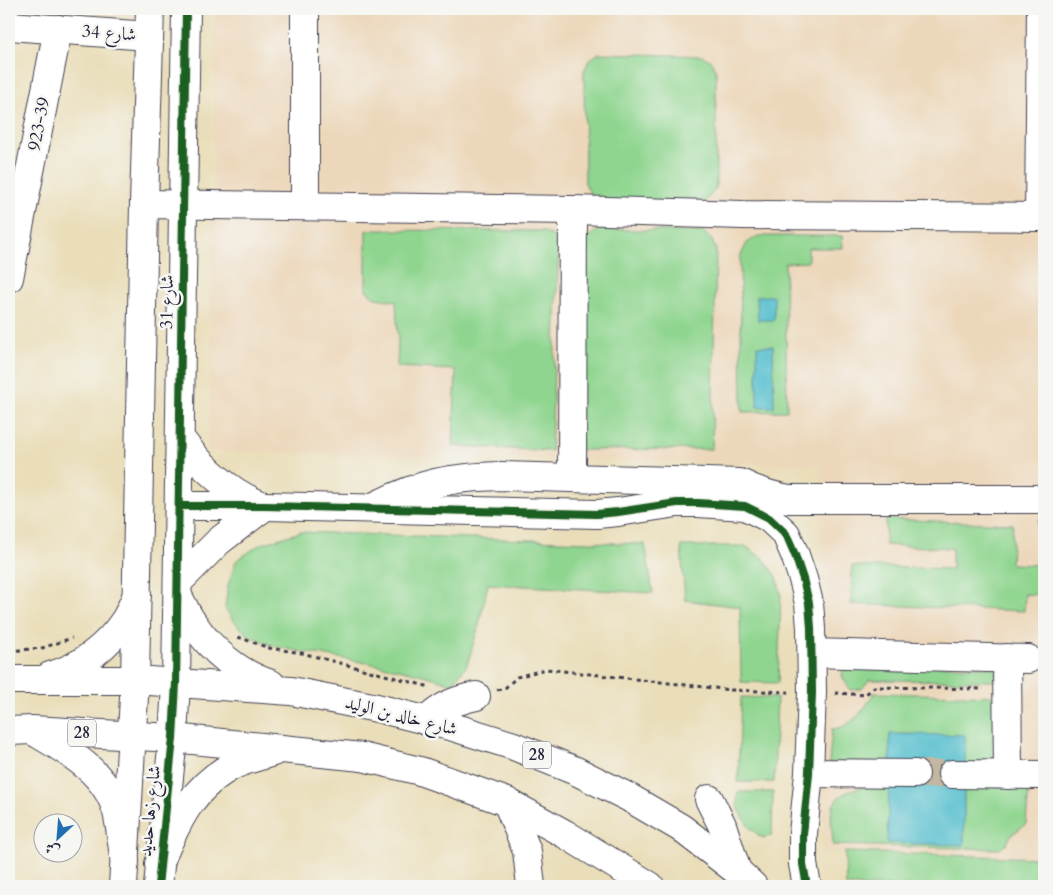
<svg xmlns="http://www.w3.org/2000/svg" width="1053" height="895" viewBox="0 0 1053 895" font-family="Cardo,Amiri,serif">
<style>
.built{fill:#ecd7ba}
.green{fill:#8fd58f;stroke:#587c65}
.water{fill:#53bece;stroke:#3a7084}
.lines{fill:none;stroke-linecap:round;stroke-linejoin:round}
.minor-tunnel{stroke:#c2b8a1;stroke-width:28;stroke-dasharray:28 14;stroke-linecap:butt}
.minor-casing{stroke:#403e4e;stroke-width:30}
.major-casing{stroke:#403e4e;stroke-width:30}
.path{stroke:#403e4e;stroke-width:3;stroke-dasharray:4 4;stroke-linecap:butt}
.minor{stroke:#fff;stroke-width:28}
.major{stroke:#fff;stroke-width:28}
.cycleway-casing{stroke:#f6f6f2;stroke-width:11}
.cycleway{stroke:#1b5e20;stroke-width:8}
.labels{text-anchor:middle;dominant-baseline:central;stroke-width:5;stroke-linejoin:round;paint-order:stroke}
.shield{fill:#f6f6f2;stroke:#626272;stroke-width:1}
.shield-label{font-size:16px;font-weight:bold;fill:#22223b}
.street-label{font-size:18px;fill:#22223b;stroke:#f6f6f2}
</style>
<rect width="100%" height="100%" fill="#f6f6f2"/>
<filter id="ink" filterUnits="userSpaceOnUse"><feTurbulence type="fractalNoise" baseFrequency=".02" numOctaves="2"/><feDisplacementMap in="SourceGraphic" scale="10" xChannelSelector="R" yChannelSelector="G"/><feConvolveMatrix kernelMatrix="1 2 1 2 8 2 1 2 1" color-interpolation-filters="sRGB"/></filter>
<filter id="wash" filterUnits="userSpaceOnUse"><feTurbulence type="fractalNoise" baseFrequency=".0096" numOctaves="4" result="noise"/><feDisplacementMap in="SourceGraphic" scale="20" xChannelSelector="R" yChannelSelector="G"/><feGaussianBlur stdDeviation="1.12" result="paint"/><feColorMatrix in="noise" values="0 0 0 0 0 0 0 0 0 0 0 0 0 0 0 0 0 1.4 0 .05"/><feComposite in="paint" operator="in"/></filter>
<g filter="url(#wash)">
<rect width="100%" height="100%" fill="#eadeba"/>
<path class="built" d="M215,9H1044V886H1042L1041,858L823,852L821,465L209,451Z"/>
<g class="green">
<path d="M599,53L703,56L711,61L716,70V188L705,202H602L591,195L585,183L584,71L589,60Z"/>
<path d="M600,229L704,232L712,240L716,250L712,449L581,450L583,245L591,235Z"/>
<path d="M366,230L542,231L559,239L551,451L453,446L456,370L397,367L398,341L396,301L375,298L366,290Z"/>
<path d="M758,236H842L843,248H808V262L785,263L787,411L742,412L740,257L747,243Z"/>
<path d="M886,519L1013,524L1011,564L1036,565L1038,520H1044V595L1025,594L1024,611L851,604L852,566L952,569V548L885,545Z"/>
<path d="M300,532L645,544L653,593L488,584L479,625L467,665L452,684C408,668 363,663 317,654C299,651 278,649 261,641C244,634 235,624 225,608L228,585L236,561L259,545Z"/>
<path d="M681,546H745L764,559L777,577L781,595L778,683L741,682L740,607L685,600Z"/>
<path d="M844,661L996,668V681L869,680L862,689L850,690L842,676Z"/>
<path d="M874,693L998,696L995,764L965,765L964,735L890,734V764L829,763L832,729C851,728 865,709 874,693Z"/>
<path d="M741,697L777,698L774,782H738Z"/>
<path d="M889,783L963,845L964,784L1029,787L1026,824L1011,835L1007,843L1000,849L833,845C833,835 829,814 833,806C840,787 872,786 889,783Z"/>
<path d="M738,792H773L772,834L770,836L762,838L749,827L737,806Z"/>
<path d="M845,852L1041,858L1042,886H846Z"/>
</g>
<g class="water">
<path d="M757,296H774V320H758Z"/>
<path d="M757,346H773L774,407H757Z"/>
<path d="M890,734L965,735V765L890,764Z"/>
<path d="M889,783L964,784V845L887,843Z"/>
</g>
</g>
<g filter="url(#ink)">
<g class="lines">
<path class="minor-tunnel" d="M915,774H952"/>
<g class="minor-casing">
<g id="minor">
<path d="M9,26L149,36"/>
<path d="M144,204L573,210L743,215L1044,217"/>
<path d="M305,206V9"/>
<path d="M1039,217L1041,9"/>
<path d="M9,278L58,29"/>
<path d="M180,438C202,468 227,491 261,505"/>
<path d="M572,478L573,210"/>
<path d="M179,506H265L597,514L618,512L677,503H698L745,506L769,518L786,534L795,555L803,579L809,603L811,628L812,692L809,773L803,834V864L807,886"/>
<path d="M375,506C421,483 451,477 503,476L740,483C756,491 771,496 789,499H1044"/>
<path d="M178,582L219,541L265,506"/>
<path d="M812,653L1028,659"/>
<path d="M1007,658L1008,775"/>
<path d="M426,721C443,705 454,701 476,696"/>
<path d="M809,773L915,774"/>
<path d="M952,774L1044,775"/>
<path d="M709,799L722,825L737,871"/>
<path d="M507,802L527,851L531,886"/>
<path d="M123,886L135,680L144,204L150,9"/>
<path d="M158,886L173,738L176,683L186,9"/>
</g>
</g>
<g class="major-casing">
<g id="major">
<path d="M178,596C183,605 187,615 193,623C211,650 239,674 271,684"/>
<path d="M50,676C80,668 108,646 125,620C130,612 133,603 137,595"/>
<path d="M9,680H135L291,691L377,708L453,727L514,746L576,771L628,797L681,828L737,871L753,886"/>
<path d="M9,731L32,730L173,738L282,749L362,757L420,771L507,802L565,834L650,886"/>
<path d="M35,732C69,752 106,772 117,812C121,828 122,846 125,862"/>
<path d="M159,864C177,821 192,786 236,764C248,759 261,756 273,752"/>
</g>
</g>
<g class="path">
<path d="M238,637L269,648L302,653L430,687"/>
<path d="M9,651L42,648L72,638"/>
<path d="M497,690L505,688L517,677L546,669L731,690L789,692"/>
<path d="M835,693L865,695L874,687L984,689"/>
</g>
<use href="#minor" class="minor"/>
<use href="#major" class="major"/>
<g class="cycleway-casing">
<g id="cycleway">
<path d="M179,506H265L597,514L618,512L677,503H698L745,506L769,518L786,534L795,555L803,579L809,603L811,628L812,692L809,773L803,834V864L807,886"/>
<path d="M158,886L173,738L176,683L186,9"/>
</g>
</g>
<use href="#cycleway" class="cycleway"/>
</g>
</g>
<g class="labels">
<g class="shield">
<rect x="68" y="719.5" width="28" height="27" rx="4"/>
<rect x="523" y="741.5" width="28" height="27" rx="4"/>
</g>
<g class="shield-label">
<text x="82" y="733">28</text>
<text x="537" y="755">28</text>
</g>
<g class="street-label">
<text transform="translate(109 33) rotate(4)">شارع 34</text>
<text transform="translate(39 124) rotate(-79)">923-39</text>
<text transform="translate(167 302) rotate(-89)">شارع 31</text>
<text transform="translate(401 716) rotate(14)">شارع خالد بن الوليد</text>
<text transform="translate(150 811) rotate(-84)">شارع زها حديد</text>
</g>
</g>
<rect width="1053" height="895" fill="none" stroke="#f6f6f2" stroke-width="30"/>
<g transform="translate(58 838) rotate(206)"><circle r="24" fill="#f6f6f2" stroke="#a1a1a9"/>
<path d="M0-4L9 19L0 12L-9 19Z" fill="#1f6fb2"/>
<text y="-8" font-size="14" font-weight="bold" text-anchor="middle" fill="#22223b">ش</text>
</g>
</svg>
